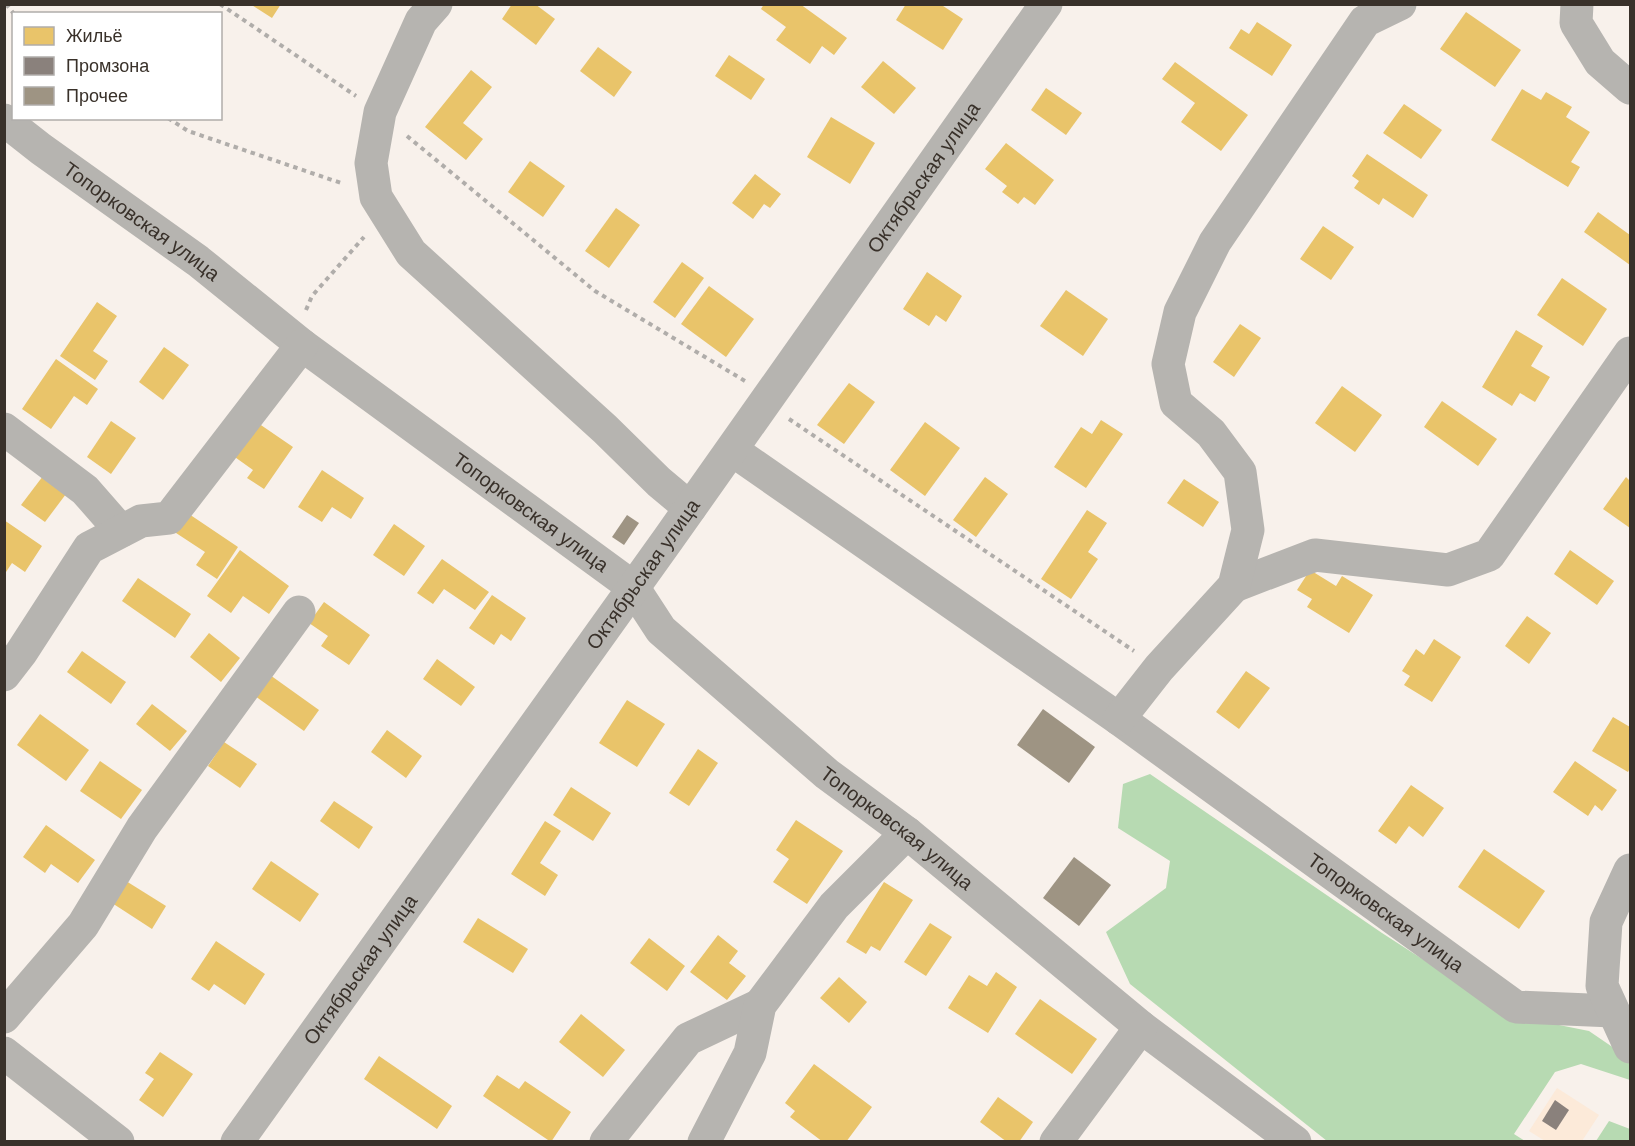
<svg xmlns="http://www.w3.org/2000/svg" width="1635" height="1146" viewBox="0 0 1635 1146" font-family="Arial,sans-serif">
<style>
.built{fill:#fcead9}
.forest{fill:#b7dab2}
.homes{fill:#e9c46a}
.industry{fill:#8a817c}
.building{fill:#9e9483}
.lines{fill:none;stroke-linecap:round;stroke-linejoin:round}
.path{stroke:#b0adaa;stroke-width:4;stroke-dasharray:4.5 4.5;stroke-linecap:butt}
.minor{stroke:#b6b4b0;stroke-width:33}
.labels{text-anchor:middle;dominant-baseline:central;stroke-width:6;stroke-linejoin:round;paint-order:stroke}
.street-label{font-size:20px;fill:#39312a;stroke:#fff}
</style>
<rect width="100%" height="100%" fill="#f8f1eb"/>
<path class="built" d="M1557,1088L1599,1115L1582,1141H1545L1529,1131Z"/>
<g class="forest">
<path d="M1150,774L1382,933L1509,1015L1589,1031L1630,1059V1080L1581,1064L1555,1072L1514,1134L1525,1141H1327L1130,984L1106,932L1166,888L1170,861L1118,828L1123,784Z"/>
<path d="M1609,1121L1630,1129V1141H1596Z"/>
</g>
<g class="homes">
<path d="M250,4H281L272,18Z"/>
<path d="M512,4H535L555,19L536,45L502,19Z"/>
<path d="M764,4H800L847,38L834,55L822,46L810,64L776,40L786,27L761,9Z"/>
<path d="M906,4H940L963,19L943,50L896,20Z"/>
<path d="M1466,12L1521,50L1495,87L1440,49Z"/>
<path d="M1257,22L1292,45L1272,76L1229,48L1241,29L1249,34Z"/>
<path d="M598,47L632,72L614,97L580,71Z"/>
<path d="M729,55L765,79L751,100L715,76Z"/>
<path d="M883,61L916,88L894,114L861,87Z"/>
<path d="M1175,62L1248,115L1221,151L1181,122L1195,103L1162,79Z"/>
<path d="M471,70L492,87L463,123L483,139L466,160L425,127Z"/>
<path d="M1046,88L1082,113L1066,135L1031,110Z"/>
<path d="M1522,89L1541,100L1546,92L1572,107L1566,117L1590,132L1571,162L1580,167L1568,187L1491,140Z"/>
<path d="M1404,104L1442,130L1421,159L1383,133Z"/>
<path d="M831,117L875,143L850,184L807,157Z"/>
<path d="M1006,143L1054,180L1035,205L1024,197L1018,204L1002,192L1007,186L985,169Z"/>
<path d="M1367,154L1428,195L1413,218L1383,198L1379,205L1354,188L1359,181L1352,176Z"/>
<path d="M530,161L565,186L543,217L508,192Z"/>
<path d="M755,174L781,194L770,208L764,204L753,219L732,203Z"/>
<path d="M616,208L640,225L609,268L585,251Z"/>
<path d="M1598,212L1630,235V265L1584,232Z"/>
<path d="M1323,226L1354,247L1331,280L1300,259Z"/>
<path d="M682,262L704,278L675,318L653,302Z"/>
<path d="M927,272L962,296L946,322L936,315L929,326L903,309Z"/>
<path d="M1562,278L1607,309L1583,346L1537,315Z"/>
<path d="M709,286L754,319L726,357L681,324Z"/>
<path d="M1066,290L1108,319L1083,356L1040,326Z"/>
<path d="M97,302L117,316L93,351L108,361L95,380L60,356Z"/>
<path d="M1240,324L1261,338L1234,377L1213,362Z"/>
<path d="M1516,330L1543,346L1531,366L1550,377L1535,402L1520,393L1512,406L1482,387Z"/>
<path d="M164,347L189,365L163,400L139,382Z"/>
<path d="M56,359L98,389L87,405L74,396L51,429L22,409Z"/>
<path d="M849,383L875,402L844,444L817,425Z"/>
<path d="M1342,386L1382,415L1355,452L1315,423Z"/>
<path d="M1442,401L1497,439L1478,466L1424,427Z"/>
<path d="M1101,420L1123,434L1086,488L1054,467L1081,427L1092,434Z"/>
<path d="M111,421L136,438L111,474L87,457Z"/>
<path d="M255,421L293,447L264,489L247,478L253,470L232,455Z"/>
<path d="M925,422L960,448L925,496L890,470Z"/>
<path d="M322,470L364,498L351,519L332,507L322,522L298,507Z"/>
<path d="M43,476L66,494L45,522L21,505Z"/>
<path d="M985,477L1008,494L976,537L953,520Z"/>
<path d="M1626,477L1630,481V528L1603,509Z"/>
<path d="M1184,479L1219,502L1203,527L1167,503Z"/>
<path d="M1087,510L1107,523L1088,552L1098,559L1071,599L1041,579Z"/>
<path d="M186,512L238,547L217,579L196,565L205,552L173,531Z"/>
<path d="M4,520L42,546L25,572L12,563L4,575Z"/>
<path d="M394,524L425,546L404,576L373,555Z"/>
<path d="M240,550L289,586L269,614L243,596L231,613L207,596Z"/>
<path d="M1570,550L1614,581L1597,605L1554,574Z"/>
<path d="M442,559L489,592L475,610L444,589L433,604L417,593Z"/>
<path d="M1310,570L1336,586L1342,576L1373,595L1349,633L1307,607L1312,599L1297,590Z"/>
<path d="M138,578L191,614L175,638L122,601Z"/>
<path d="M492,595L526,618L511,641L501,634L494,645L469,628Z"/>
<path d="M324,602L370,635L349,665L321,646L328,636L309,623Z"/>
<path d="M1527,616L1551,633L1529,664L1505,646Z"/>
<path d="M209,633L240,658L221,682L190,657Z"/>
<path d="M1434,639L1461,657L1432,702L1404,685L1410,676L1402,671L1416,649L1424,655Z"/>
<path d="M82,651L126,682L111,704L67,672Z"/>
<path d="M437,659L475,687L461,706L423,679Z"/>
<path d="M1246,671L1270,688L1239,729L1216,712Z"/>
<path d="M270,675L319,710L304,731L255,696Z"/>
<path d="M627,700L665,724L637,767L599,743Z"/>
<path d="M152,704L187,731L170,751L136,724Z"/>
<path d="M40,714L89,750L66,781L17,745Z"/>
<path d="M1613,717L1630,727V768L1628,772L1592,751Z"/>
<path d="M387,730L422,756L406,778L371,752Z"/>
<path d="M224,742L257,764L240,788L208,766Z"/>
<path d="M698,749L718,763L689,806L669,793Z"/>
<path d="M100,761L142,790L121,819L80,791Z"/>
<path d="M1575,761L1617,790L1602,811L1595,805L1588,816L1553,792Z"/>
<path d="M1411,785L1444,808L1423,837L1409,826L1396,844L1378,831Z"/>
<path d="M571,787L611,813L593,841L553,815Z"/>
<path d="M334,801L373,827L359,849L320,821Z"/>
<path d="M796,820L843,851L807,904L773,882L789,859L776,850Z"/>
<path d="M545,821L561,831L540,863L558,875L545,896L511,874Z"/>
<path d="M46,825L95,860L78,883L51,864L45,873L23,857Z"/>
<path d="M1484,849L1545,891L1519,929L1458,887Z"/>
<path d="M271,861L319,894L300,922L252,889Z"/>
<path d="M126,881L166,906L152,929L112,903Z"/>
<path d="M884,882L913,900L880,951L871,946L866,954L846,942Z"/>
<path d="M478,918L528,949L513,973L463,942Z"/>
<path d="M930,923L952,937L926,976L904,962Z"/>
<path d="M718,935L738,951L729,963L746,976L727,1000L690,972Z"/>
<path d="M649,938L685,966L667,991L630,963Z"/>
<path d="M216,941L265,974L245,1005L214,984L209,991L191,979Z"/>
<path d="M996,972L1017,987L988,1033L948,1008L969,975L987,986Z"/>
<path d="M839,977L867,1002L849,1023L820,998Z"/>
<path d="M1040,999L1097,1039L1072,1074L1015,1034Z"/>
<path d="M581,1014L625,1050L603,1077L559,1042Z"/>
<path d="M160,1052L193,1074L163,1117L139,1100L154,1079L145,1073Z"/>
<path d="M379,1056L452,1106L437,1129L364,1079Z"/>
<path d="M814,1064L872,1107L846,1142H823L790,1117L795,1111L785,1103Z"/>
<path d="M497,1075L519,1089L525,1081L571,1112L551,1142L483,1096Z"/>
<path d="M998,1097L1033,1122L1019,1142H1007L980,1122Z"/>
</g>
<path class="industry" d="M1555,1100L1569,1110L1556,1130L1542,1121Z"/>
<g class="building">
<path d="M627,515L639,523L624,545L612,537Z"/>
<path d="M1043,709L1095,747L1069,783L1017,745Z"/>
<path d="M1074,857L1111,885L1079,926L1043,898Z"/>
</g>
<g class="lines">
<g class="path">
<path d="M6,4L14,14"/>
<path d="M220,4L356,96"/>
<path d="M168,118L188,131L344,184"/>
<path d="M407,136L595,291L745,381"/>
<path d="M306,310L312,296L364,237"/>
<path d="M789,419L1134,651"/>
</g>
<g class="minor">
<path d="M436,4L421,21L380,112L371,163L376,197L411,253L605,429L659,482L690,508"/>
<path d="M1577,4L1576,23L1600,62L1630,88"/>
<path id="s1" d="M4,120L41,149L198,261L302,345L633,587L661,630L827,774L907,833L1141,1027L1295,1142"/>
<path d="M4,429L85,490L121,531"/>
<path id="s2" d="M732,450L1119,719L1516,1007L1613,1011"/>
<path d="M1234,586L1315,555L1448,570L1489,555L1630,353"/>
<path d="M4,675L21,653L89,548L141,521L169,518L302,345"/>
<path d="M1119,719L1159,668L1234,586L1248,530L1240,472L1211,433L1176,403L1168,364L1180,312L1215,242L1365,21L1400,4"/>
<path d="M1630,870L1606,922L1602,986L1630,1047"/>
<path d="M4,1017L83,925L142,828L299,612"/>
<path d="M4,1053L118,1142"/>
<path id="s3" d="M237,1142L669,538L1046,4"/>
<path d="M606,1142L688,1039L760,1005"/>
<path d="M704,1142L750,1053L760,1005L834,906L907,833"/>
<path d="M1056,1142L1141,1027"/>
</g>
</g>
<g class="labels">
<g class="street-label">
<text stroke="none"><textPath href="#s3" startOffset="1184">Октябрьская улица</textPath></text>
<text stroke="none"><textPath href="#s1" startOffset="171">Топорковская улица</textPath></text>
<text stroke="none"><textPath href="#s1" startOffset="657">Топорковская улица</textPath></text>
<text stroke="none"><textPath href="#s3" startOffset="698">Октябрьская улица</textPath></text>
<text stroke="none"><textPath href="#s1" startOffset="1143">Топорковская улица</textPath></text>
<text stroke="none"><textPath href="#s2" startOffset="801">Топорковская улица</textPath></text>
<text stroke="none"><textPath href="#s3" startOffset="212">Октябрьская улица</textPath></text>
</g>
</g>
<rect width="1635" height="1146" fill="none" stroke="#39312a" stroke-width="12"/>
<rect x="12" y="12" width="210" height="108" fill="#ffffff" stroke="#b0adaa" stroke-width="1.5"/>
<rect x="24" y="27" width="30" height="18" fill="#e9c46a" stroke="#b0adaa" stroke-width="1.5"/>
<text x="66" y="42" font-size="18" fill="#39312a">Жильё</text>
<rect x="24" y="57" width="30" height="18" fill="#8a817c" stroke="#b0adaa" stroke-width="1.5"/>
<text x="66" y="72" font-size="18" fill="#39312a">Промзона</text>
<rect x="24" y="87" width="30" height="18" fill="#9e9483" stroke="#b0adaa" stroke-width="1.5"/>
<text x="66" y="102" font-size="18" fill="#39312a">Прочее</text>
</svg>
